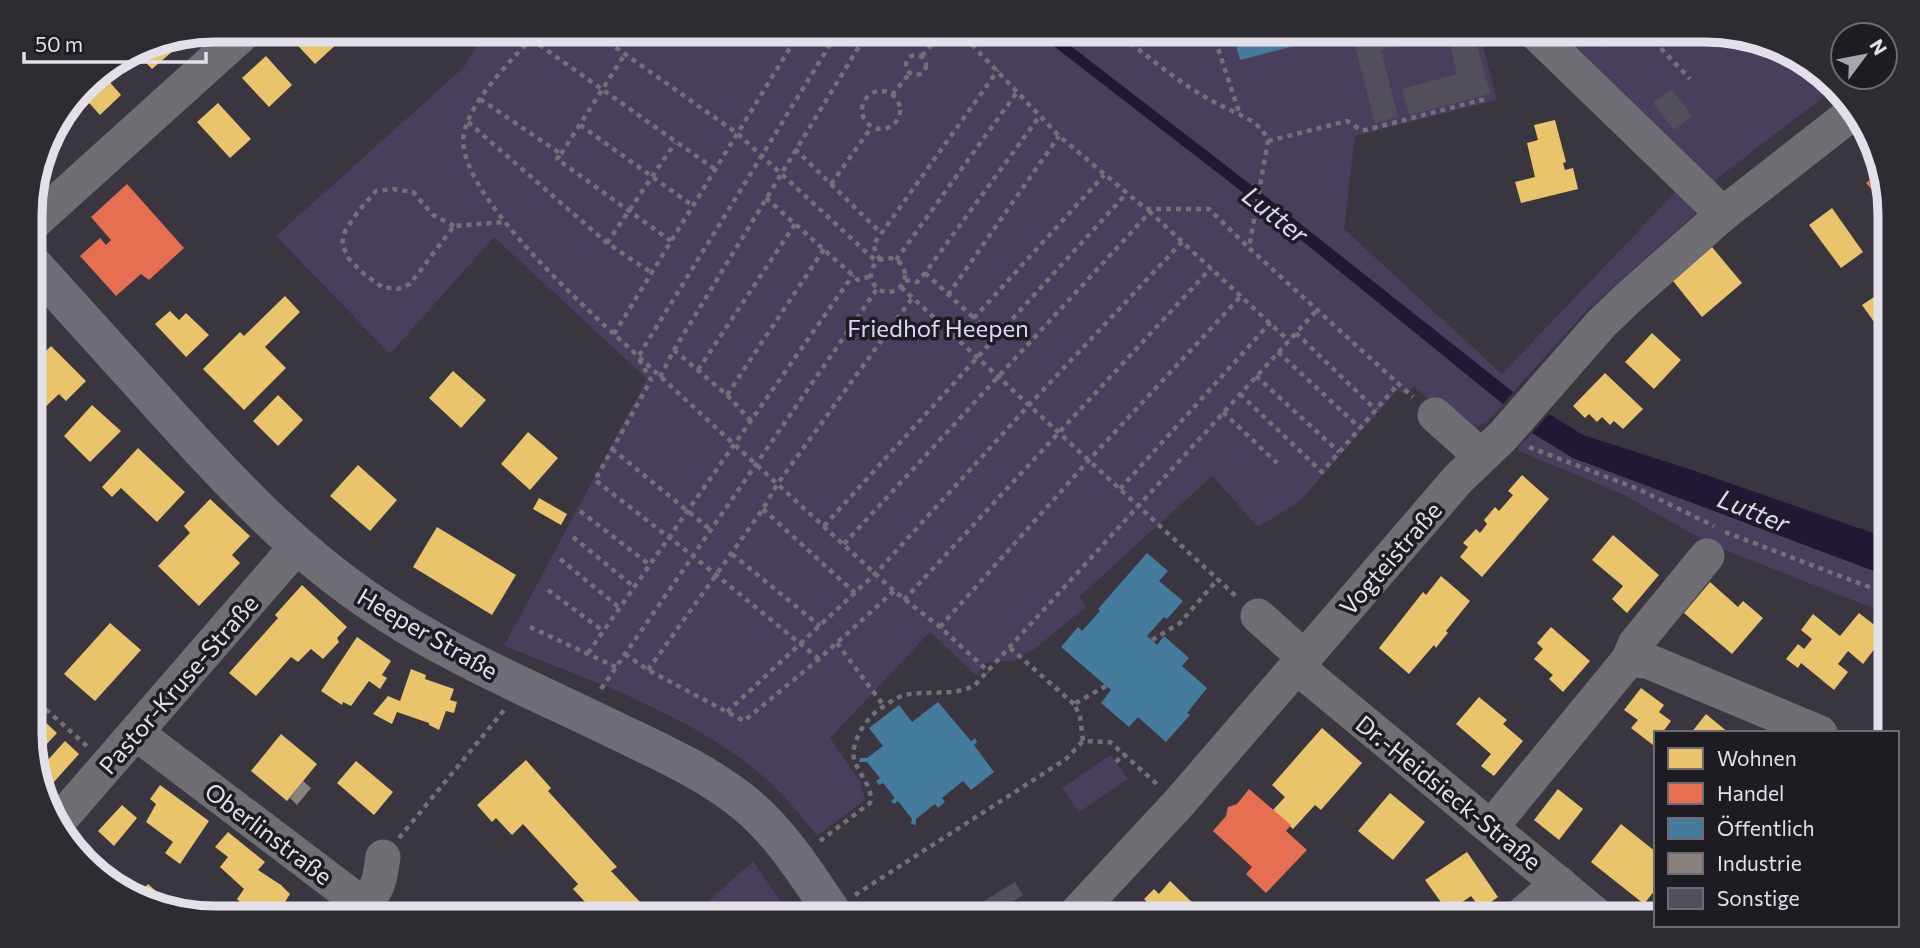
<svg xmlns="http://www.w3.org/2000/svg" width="1920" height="948" viewBox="0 0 1920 948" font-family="Commissioner,sans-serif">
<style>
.green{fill:#493e5c}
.water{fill:#221734}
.homes{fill:#e9c46a}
.shops{fill:#e76f51}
.public{fill:#457b9d}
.industry{fill:#8a817c}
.building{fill:#534f5a}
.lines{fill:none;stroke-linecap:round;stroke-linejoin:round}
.path{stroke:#737177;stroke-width:4.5;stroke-dasharray:5 5;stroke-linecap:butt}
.minor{stroke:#6f6e74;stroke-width:35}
.major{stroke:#706d76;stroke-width:38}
.labels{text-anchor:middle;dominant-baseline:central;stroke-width:7;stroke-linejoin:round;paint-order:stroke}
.park-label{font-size:24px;fill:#e0d4fa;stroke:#1e1c23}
.street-label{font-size:24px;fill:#e3e0ea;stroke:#1e1c23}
.water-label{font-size:26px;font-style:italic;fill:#e0d4fa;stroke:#1e1c23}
.rim{fill:none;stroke:#e3e0ea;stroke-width:9}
</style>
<rect width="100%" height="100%" fill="#39363f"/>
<g class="green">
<path d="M487,30H1479L1497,100L1355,136L1344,229L1502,374L1684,183L1697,204L1695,214L1586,311L1513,392L1266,197L1264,210L1503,404C1491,418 1481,431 1462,428L1414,386L1405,395L1398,390L1300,501L1258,527L1212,476L1079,597L1086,607L1033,650L1014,661L987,662L976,675L930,632L830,738L860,781L865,800L817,836C798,812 779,788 754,769C681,711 590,680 504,646L647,379L494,237L390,354L276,236L464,67Z"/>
<path d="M1551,30H1705L1787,49L1835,88L1709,185Z"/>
<path d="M1532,433L1573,458L1890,577V615L1708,543L1624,495L1517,450Z"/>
<path d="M1111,755L1128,779L1079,812L1062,788Z"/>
<path d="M753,861L792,918H690Z"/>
</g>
<g class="water">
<path d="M1033,30H1050L1259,191L1513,392L1503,404L1241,191Z"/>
<path d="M1549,414L1583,435L1695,471L1890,539V577L1573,458L1532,433Z"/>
</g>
<g class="homes">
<path d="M294,30H327L339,42L315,64L288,35Z"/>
<path d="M163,40L173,51L152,69L134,50L144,44Z"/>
<path d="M266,56L292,85L269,107L242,78Z"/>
<path d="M100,71L121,95L100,115L80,93L92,76Z"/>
<path d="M218,103L251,139L230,158L197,122Z"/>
<path d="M1555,120L1566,162L1563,163L1565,170L1573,168L1578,189L1521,203L1515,182L1535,177L1527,143L1538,140L1534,125Z"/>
<path d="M1832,208L1863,252L1841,268L1809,225Z"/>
<path d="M1712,247L1742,283L1702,317L1673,281Z"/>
<path d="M1889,287V323L1879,329L1862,305Z"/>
<path d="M285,296L300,312L265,347L286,368L244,410L203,369L240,332L244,336Z"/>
<path d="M170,311L179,320L186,313L209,335L186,357L155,324Z"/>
<path d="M1652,333L1681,360L1654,389L1625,362Z"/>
<path d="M51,346L86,381L66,401L59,394L38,414L31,406V375L35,370L31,366Z"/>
<path d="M453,371L486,400L461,428L429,398Z"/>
<path d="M1605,373L1643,409L1623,429L1614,421L1610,425L1602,417L1597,422L1589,414L1585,418L1573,406Z"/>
<path d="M278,395L303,420L278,446L253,421Z"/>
<path d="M92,405L121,431L90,462L64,436Z"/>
<path d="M528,432L558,458L530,490L501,464Z"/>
<path d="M138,448L185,492L157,522L121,488L112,497L102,487Z"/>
<path d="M358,465L397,500L370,531L330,496Z"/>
<path d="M1522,475L1549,499L1482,577L1460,557L1468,547L1463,543L1476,529L1480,533L1487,524L1484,520L1495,507L1499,511L1513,495L1508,491Z"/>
<path d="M539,498L567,514L561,525L533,509Z"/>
<path d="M210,499L250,536L232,555L240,563L199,606L158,566L190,533L184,526Z"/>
<path d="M437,527L516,575L492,615L413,567Z"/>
<path d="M1613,535L1659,575L1627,613L1612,599L1623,586L1592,560Z"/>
<path d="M1441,576L1470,601L1446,631L1448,633L1442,640L1436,648L1434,645L1409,674L1379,648L1423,592L1426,595Z"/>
<path d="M1710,582L1738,607L1743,601L1763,618L1732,654L1684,613Z"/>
<path d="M302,585L347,627L337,638L339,642L323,659L311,649L298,662L291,657L256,696L229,673L278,618L275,615Z"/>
<path d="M1859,613L1886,634L1863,664L1848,651L1838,664L1848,672L1834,690L1801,663L1798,668L1786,659L1798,644L1804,649L1812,639L1801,630L1813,614L1840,636Z"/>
<path d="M110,623L141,650L95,701L64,674Z"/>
<path d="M1551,627L1590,661L1563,692L1549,679L1553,675L1534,659L1543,649L1537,643Z"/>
<path d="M357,637L391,661L382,675L387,678L380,689L369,681L351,706L343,702L342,705L321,691Z"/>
<path d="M411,669L426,675L425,679L454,689L450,700L457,702L454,713L446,711L439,730L429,725V723L397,712L392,724L373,714L388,696L400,701Z"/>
<path d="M1641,688L1664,705L1659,712L1671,721L1662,733H1656V741L1653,745L1631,728L1638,720L1624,710Z"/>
<path d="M1479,697L1507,720L1503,724L1523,741L1494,776L1481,766L1491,754L1456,724Z"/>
<path d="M31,709L57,733L32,760L31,758Z"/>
<path d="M1706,714L1729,733H1691Z"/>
<path d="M1322,728L1362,763L1321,810L1315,805L1293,829L1273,810L1285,797L1272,785Z"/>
<path d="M281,734L317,764L287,801L251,771Z"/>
<path d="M65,741L79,754L45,792L37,772Z"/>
<path d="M526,760L551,788L548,791L617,867L611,871L641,903L624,918H600L573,889L578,884L523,824L512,835L496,818L492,822L477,805Z"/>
<path d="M356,761L393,792L374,815L337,783Z"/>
<path d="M160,785L209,821L180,864L165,853L173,842L146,822L156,804L150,799Z"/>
<path d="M1558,789L1583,809L1559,840L1534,820Z"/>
<path d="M1390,793L1425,822L1393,860L1358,831Z"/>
<path d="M122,805L137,818L114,846L98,831Z"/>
<path d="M1621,824L1656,852V889L1644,904L1591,862Z"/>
<path d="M228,832L265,862L258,870L281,885L290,894L285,902L298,912L293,918H262L259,916L257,918H238L232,913L240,902L237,899L244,889L220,867L228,857L215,847Z"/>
<path d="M82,844L121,878L115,884L75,852Z"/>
<path d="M1467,852L1498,897L1481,909L1471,896L1448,912L1425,880Z"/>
<path d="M1170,881L1196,906L1185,918H1141L1139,916L1149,904L1144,899L1154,889L1159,894Z"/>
<path d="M148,884L166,900L161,906L134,899Z"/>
</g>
<g class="shops">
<path d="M1881,171L1889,191V209L1866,183Z"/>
<path d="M127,184L184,248L149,280L141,274L116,296L80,256L100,238L106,245L111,240L91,217Z"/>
<path d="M1249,789L1291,825L1286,831L1307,850L1266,893L1246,874L1252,867L1213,831L1226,816L1228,807L1237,804Z"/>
</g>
<g class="public">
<path d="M1232,30H1353V31L1240,60Z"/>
<path d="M1147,553L1168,571L1159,581L1183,601L1167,619L1164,617L1147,636L1157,645L1164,636L1189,658L1182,666L1207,688L1187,713L1190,715L1166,742L1138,717L1129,727L1101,703L1111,690L1061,647L1078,627L1082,631L1100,611L1098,609Z"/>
<path d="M938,702L971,741L975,738L977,742L974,745L994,772L971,790L963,781L942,798L945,802L938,808L935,804L916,819V825L911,824L912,819L898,801L894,804L891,801L895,798L883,783L879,785L876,781L880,778L867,762H859L860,758H867L883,746L869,728L899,705L912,722Z"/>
</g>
<path class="industry" d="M303,781L311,788L297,805L290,798Z"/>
<g class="building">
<path d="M1358,30H1473L1490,94L1409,115L1402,89L1457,74L1447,32L1381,50L1398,117L1375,123L1351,31Z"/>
<path d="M1585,30H1622L1603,48Z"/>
<path d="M1671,89L1692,116L1674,130L1653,103Z"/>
<path d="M1015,882L1023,895L993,915L984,901Z"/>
</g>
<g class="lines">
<g class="path">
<path d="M539,30C515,57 472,97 464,133C452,186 576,299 614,334L894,591L940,627L989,672"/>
<path d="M591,30L738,134L877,262"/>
<path d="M958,30L1059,136L1146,209H1209L1249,248"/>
<path d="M1115,30C1148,57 1183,87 1222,106C1239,115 1261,121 1268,141L1249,248L1413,397"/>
<path d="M1212,30L1240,115"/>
<path d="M1643,30L1654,41L1670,30"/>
<path d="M531,39L716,170"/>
<path d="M1654,41L1690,79"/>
<circle cx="916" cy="65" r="10"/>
<path d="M922,56L944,30"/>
<circle cx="881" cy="110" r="19"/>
<path d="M892,95L910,73"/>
<path d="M480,99L561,154L557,159L671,241"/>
<path d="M468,122L607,243L652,273"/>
<path d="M580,125L693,206"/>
<path d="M1268,141L1347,121L1361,130H1366L1489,98"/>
<path d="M795,149L881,233"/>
<path d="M561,154L625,54"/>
<path d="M831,184L871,128"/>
<path d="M766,198L858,280L871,276"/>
<path d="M1149,211L1289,341"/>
<path d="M454,226L433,215L413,192L393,189L376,191L357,213L345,231L342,244L349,259L364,274L382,287L398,289L410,284L454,226L504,222"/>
<path d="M607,243L675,143"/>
<circle cx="888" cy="275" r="17"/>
<path d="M880,260L873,245L998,70"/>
<path d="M896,260L1017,92"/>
<path d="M925,273L974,318"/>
<path d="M905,280L917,282L925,273L1039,117"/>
<path d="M901,287L1239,599"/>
<path d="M948,295L1059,136"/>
<path d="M1296,333L1376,410"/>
<path d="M614,334L801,30"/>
<path d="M996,339L974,318L1104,175"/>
<path d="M674,350L727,395L751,421"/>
<path d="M1278,352L1360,428"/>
<path d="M698,370L795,224"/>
<path d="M1256,376L1339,452"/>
<path d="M660,377L674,350L869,30"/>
<path d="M1240,394L1322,472L1399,383"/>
<path d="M727,395L824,249"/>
<path d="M1223,412L1277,463"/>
<path d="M1529,447L1638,489L1714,526"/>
<path d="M612,449L711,530"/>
<path d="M1120,489L1270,323"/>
<path d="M763,509L855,593"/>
<path d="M580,511L650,565"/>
<path d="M824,526L1126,194"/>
<path d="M1725,532L1890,595"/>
<path d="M573,537L634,587"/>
<path d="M844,544L1150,212"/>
<path d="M732,554L820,626"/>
<path d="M560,559L620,608"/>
<path d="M548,590L603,631"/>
<path d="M904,600L1211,268"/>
<path d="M530,627L616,667"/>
<path d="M940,627L1089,460L1241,296"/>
<path d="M1152,640L1180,623L1218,579"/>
<path d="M837,643L884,706"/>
<path d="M1010,648L1074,704"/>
<path d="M588,653L853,275"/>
<path d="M625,654L648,670L744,721L819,659L894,591"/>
<path d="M819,659L693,556L595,480L651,380L638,357L839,30"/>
<path d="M648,670L763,509L778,483L913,297"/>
<path d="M1106,686L1074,704L1080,716L1083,741L1110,742L1158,785"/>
<path d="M601,689L877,289"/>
<path d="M31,696L88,747"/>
<path d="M727,712L876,573L1029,405L1182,242"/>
<path d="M1116,762L1124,754"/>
<path d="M399,838L505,709"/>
<path d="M820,841L870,803C875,783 849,768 854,748C857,734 866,720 877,711C886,705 894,698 905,695C928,690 954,697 975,685L1317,310"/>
<path d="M855,895L1066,759L1083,741"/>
</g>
<g class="minor">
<path d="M1533,30L1723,214"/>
<path d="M30,226L247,30"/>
<path d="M1435,415L1481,456"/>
<path d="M1258,616L1305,658"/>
<path d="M1629,659L1635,644L1707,556"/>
<path d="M1297,667L1600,918"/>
<path d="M136,733L354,898L363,901C380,892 380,874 383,857"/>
<path d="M58,822L298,545"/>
<path d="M1492,826L1629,659L1650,662L1820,733"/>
<path d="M1072,918L1179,803L1458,479L1502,437L1601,324L1628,298L1723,214L1856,110"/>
<path d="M1518,918L1559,883"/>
</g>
<path class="major" d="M30,261C74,310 118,358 162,407C224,476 289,546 366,599C445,654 533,690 619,732C663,753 710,774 748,806C784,837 809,878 836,918"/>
</g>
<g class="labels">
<g class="park-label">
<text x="938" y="327">Friedhof Heepen</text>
</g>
<g class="street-label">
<text transform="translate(1390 558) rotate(-49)">Vogteistraße</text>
<text transform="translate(428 633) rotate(30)">Heeper Straße</text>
<text transform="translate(178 684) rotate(-49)">Pastor-Kruse-Straße</text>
<text transform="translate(1449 792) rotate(39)">Dr.-Heidsieck-Straße</text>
<text transform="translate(269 833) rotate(37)">Oberlinstraße</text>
</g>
<g class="water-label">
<text transform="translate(1276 214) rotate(38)">Lutter</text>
<text transform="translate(1754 510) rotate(22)">Lutter</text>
</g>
</g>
<path d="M0 0H1920V948H0ZM215 42H1705A173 173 0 0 1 1878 215V733A173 173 0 0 1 1705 906H215A173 173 0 0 1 42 733V215A173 173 0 0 1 215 42Z" fill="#2e2c33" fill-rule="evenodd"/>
<path class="rim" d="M215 42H1705A173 173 0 0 1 1878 215V733A173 173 0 0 1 1705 906H215A173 173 0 0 1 42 733V215A173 173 0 0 1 215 42Z"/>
<rect x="1654" y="731" width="245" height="196" fill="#1e1c23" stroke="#6d6a73" stroke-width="2"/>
<rect x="1668" y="748" width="35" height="21" fill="#e9c46a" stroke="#6d6a73" stroke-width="2"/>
<text x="1717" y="766" font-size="21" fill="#e3e0ea">Wohnen</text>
<rect x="1668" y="783" width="35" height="21" fill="#e76f51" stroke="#6d6a73" stroke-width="2"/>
<text x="1717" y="801" font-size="21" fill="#e3e0ea">Handel</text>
<rect x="1668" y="818" width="35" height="21" fill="#457b9d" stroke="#6d6a73" stroke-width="2"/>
<text x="1717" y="836" font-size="21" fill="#e3e0ea">Öffentlich</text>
<rect x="1668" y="853" width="35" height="21" fill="#8a817c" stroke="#6d6a73" stroke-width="2"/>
<text x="1717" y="871" font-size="21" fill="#e3e0ea">Industrie</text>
<rect x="1668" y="888" width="35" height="21" fill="#534f5a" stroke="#6d6a73" stroke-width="2"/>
<text x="1717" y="906" font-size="21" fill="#e3e0ea">Sonstige</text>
<g transform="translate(1864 56) rotate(58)"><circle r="33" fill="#1e1c23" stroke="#6d6a73" stroke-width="2"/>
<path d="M0-5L12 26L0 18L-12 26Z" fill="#a8a4ae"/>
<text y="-10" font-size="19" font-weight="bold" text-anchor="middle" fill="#e3e0ea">N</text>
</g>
<path d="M24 52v10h182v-10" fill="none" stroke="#e3e0ea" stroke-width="3.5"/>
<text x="35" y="52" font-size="21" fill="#e3e0ea" stroke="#1e1c23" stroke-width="5" paint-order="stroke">50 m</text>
</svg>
